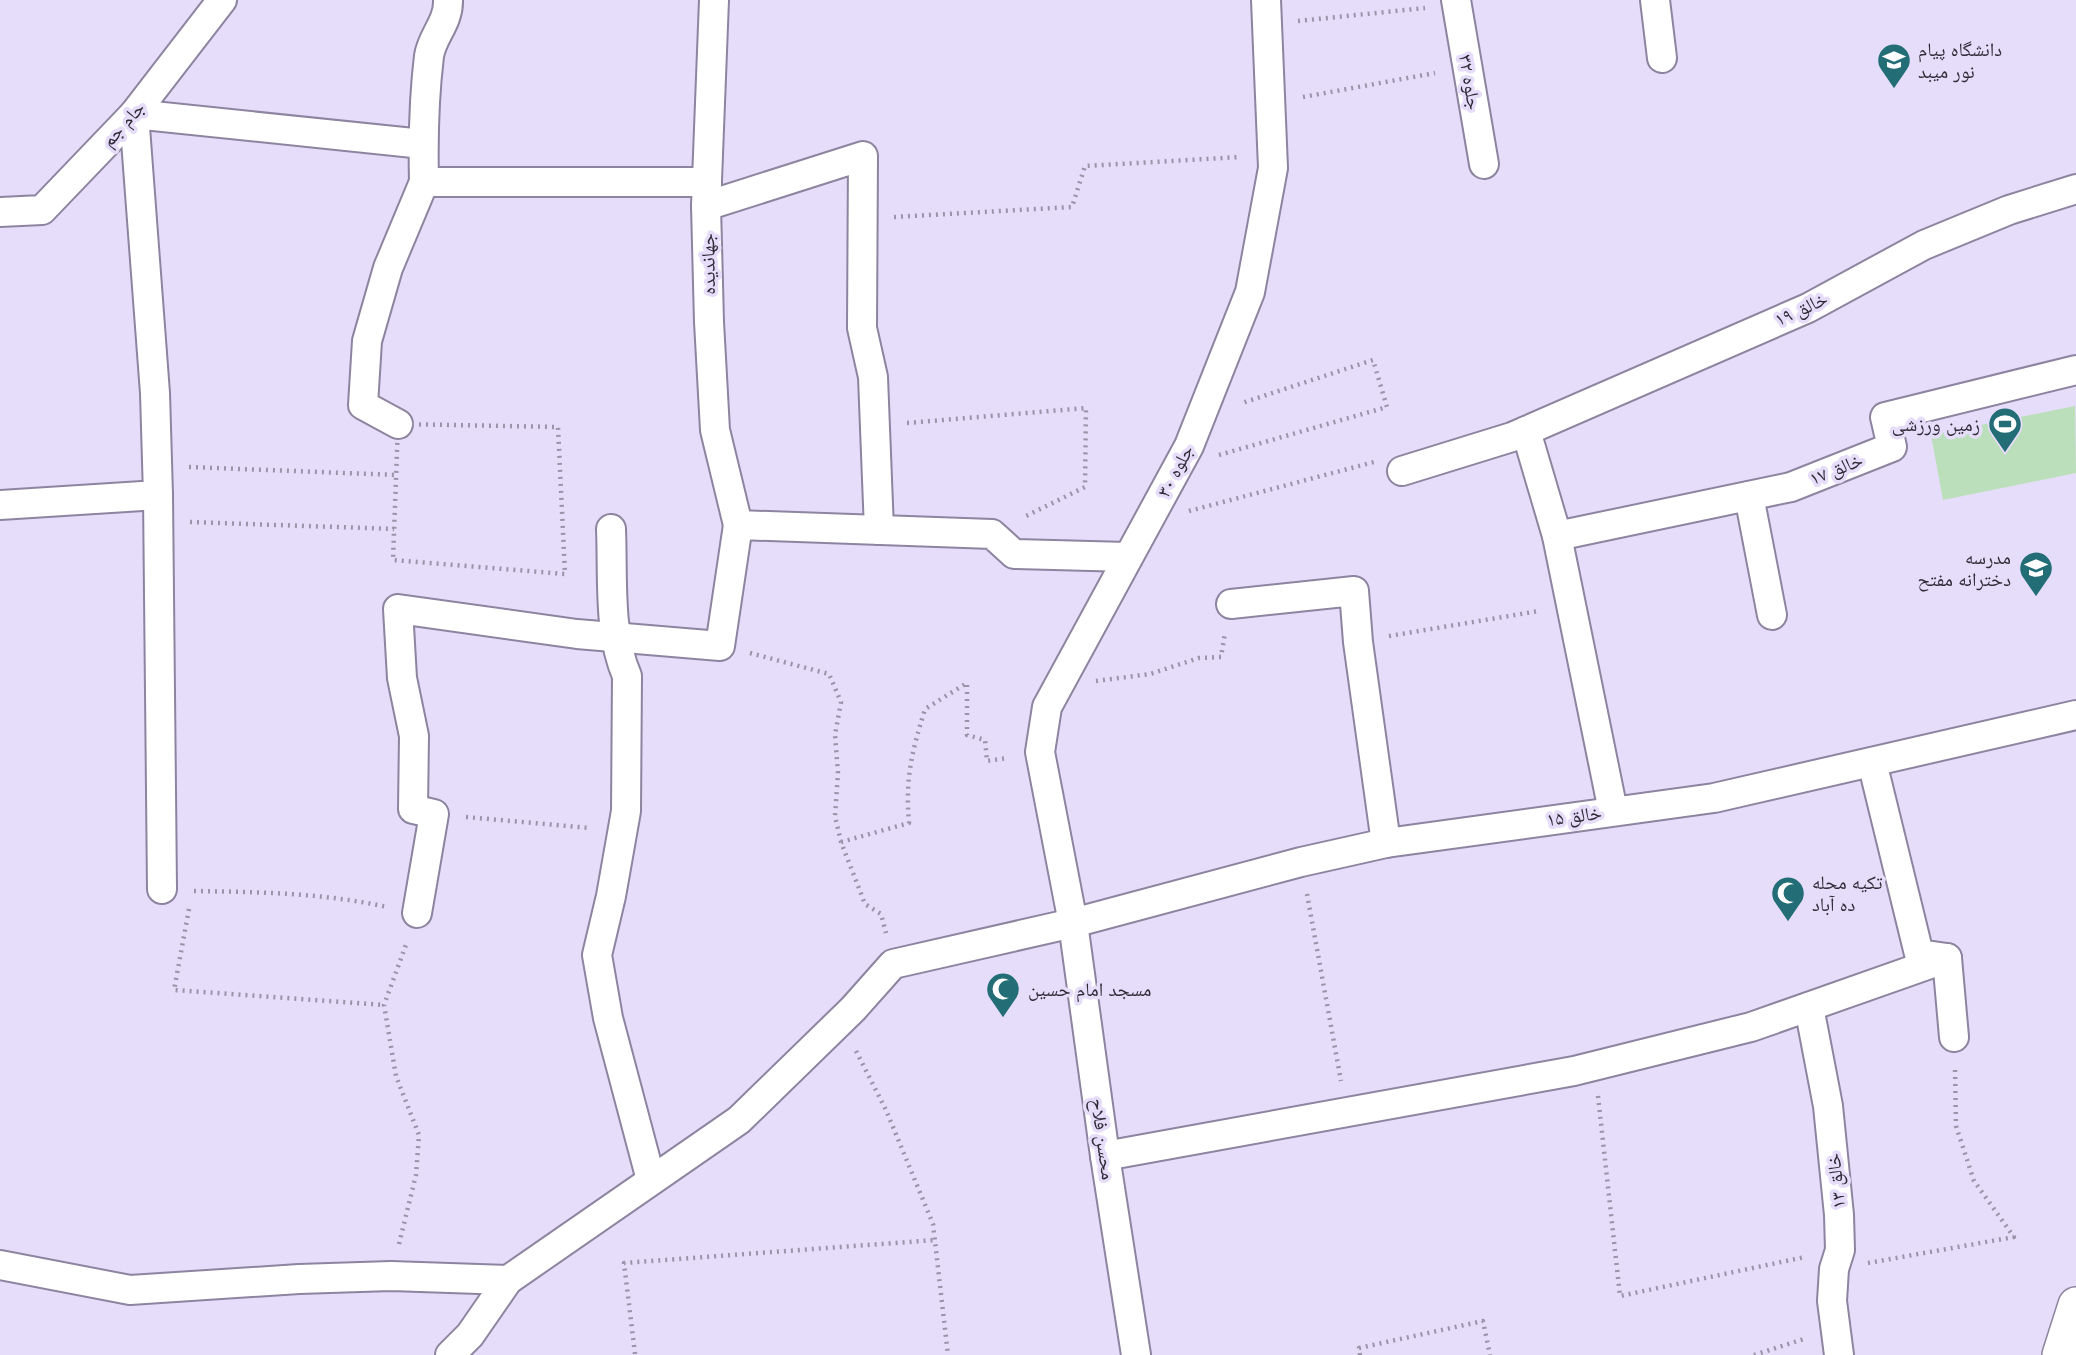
<svg xmlns="http://www.w3.org/2000/svg" width="2076" height="1355" viewBox="0 0 2076 1355" font-family="Helvetica,'Noto Naskh Arabic',sans-serif">
<style>
.green{fill:#bbdfba}
.lines{fill:none;stroke-linecap:round;stroke-linejoin:round}
.minor-casing{stroke:#8d849f;stroke-width:32}
.tertiary-casing{stroke:#8d849f;stroke-width:38}
.path{stroke:#9a93a9;stroke-width:4.5;stroke-dasharray:2 5;stroke-linecap:butt}
.minor{stroke:#fff;stroke-width:28}
.tertiary{stroke:#fff;stroke-width:35}
.labels{text-anchor:middle;dominant-baseline:central;stroke-width:7;stroke-linejoin:round;paint-order:stroke}
.poi-label{font-size:19px;fill:#2e2a36;stroke:#e6ddfa;text-anchor:start}
.street-label{font-size:19px;fill:#2e2a36;stroke:#e6ddfa}
</style>
<rect width="100%" height="100%" fill="#e6ddfa"/>
<path class="green" d="M2075,406L2076,473L1943,500L1931,435Z"/>
<g class="lines">
<g class="minor-casing">
<g id="minor">
<path d="M448,0C449,22 432,36 429,56C424,97 423,140 424,182H707"/>
<path d="M714,0L706,206L709,322L715,430L738,525L992,534L1014,554L1128,557"/>
<path d="M1456,0L1484,164"/>
<path d="M1655,0L1662,58"/>
<path d="M706,206L863,156L862,328L873,377L879,530"/>
<path d="M0,212L42,210L134,114L222,0"/>
<path d="M398,424L363,405L367,341L388,268L424,182"/>
<path d="M1526,431L1557,536L1613,811"/>
<path d="M1402,471L1512,437L1808,308L1924,245L2009,210L2076,189"/>
<path d="M158,495L162,889"/>
<path d="M1749,496L1772,615"/>
<path d="M0,505L158,495L155,393L134,114L423,144"/>
<path d="M611,529C613,576 608,633 627,676L626,811L611,896L597,955L608,1018L651,1180"/>
<path d="M1557,536L1791,487L1892,447L1885,417L2076,370"/>
<path d="M1231,604L1354,591L1358,642L1386,843"/>
<path d="M1872,762L1919,954L1947,958L1954,1037"/>
<path d="M417,913L434,814L413,809L414,736L402,678L398,609L577,634L720,646L738,525"/>
<path d="M1809,1007L1828,1106L1839,1215L1840,1250L1834,1269L1832,1301L1839,1355"/>
<path d="M1105,1156L1574,1071L1751,1027L1947,958"/>
<path d="M0,1265L130,1290L299,1279L391,1276L508,1280"/>
<path d="M450,1355L470,1335L508,1280L739,1120L853,1009L893,964L1073,923L1301,862L1386,843L1714,798L2076,715"/>
<path d="M1136,1355L1105,1156L1073,923L1040,752L1047,707L1189,446L1250,292L1273,168L1266,0"/>
</g>
</g>
<g class="tertiary-casing">
<path id="tertiary" d="M2060,1355L2076,1305"/>
</g>
<g class="path">
<path d="M1298,21L1425,8"/>
<path d="M1303,97L1435,73"/>
<path d="M894,217L1072,207L1085,166L1240,157"/>
<path d="M907,423L1086,408L1085,487L1022,518"/>
<path d="M398,424L558,427L565,574L393,560Z"/>
<path d="M1219,455L1387,407L1373,360L1242,403"/>
<path d="M189,467L397,475"/>
<path d="M1189,511L1374,462"/>
<path d="M190,522L394,529"/>
<path d="M1389,636L1539,611"/>
<path d="M750,653L829,674L841,702L835,735L838,773L835,816L841,842L865,904L881,914L886,933"/>
<path d="M1096,681L1150,674L1199,658L1221,657L1225,633"/>
<path d="M466,817L590,828"/>
<path d="M841,842L909,823C905,777 912,752 925,709L967,683V735L985,740L987,761L1008,758"/>
<path d="M194,891C259,892 324,893 387,907"/>
<path d="M1307,894L1341,1081"/>
<path d="M189,909L174,990L384,1005"/>
<path d="M856,1051L886,1110L933,1224L948,1355"/>
<path d="M1598,1096L1620,1296L1805,1257"/>
<path d="M399,1244L416,1175L419,1135L396,1076L384,1005L407,942"/>
<path d="M1868,1263L2014,1237L1974,1181L1956,1126L1955,1066"/>
<path d="M635,1354L624,1263L935,1240"/>
<path d="M1360,1355L1359,1348L1483,1321L1490,1355"/>
<path d="M1754,1355L1804,1339"/>
</g>
<use href="#minor" class="minor"/>
<use href="#tertiary" class="tertiary"/>
</g>
<defs>
<g id="university-pin" transform="scale(1.75)"><path d="M0 17L-7.5 6A9.5 9.5 0 1 1 7.5 6Z" fill="#236d76" stroke="#e6ddfa"/><path d="M0-5L7-2L0 1L-7-2ZM-4 1L0 2.5L4 1V4Q0 6-4 4Z" fill="#fff"/></g>
<g id="stadium-pin" transform="scale(1.75)"><path d="M0 17L-7.5 6A9.5 9.5 0 1 1 7.5 6Z" fill="#236d76" stroke="#e6ddfa"/><path d="M0-5a6.5 5 0 1 0 0 10a6.5 5 0 1 0 0-10ZM-3.5-1.8h7v3.6h-7Z" fill="#fff"/></g>
<g id="school-pin" transform="scale(1.75)"><path d="M0 17L-7.5 6A9.5 9.5 0 1 1 7.5 6Z" fill="#236d76" stroke="#e6ddfa"/><path d="M0-5L7-2L0 1L-7-2ZM-4 1L0 2.5L4 1V4Q0 6-4 4Z" fill="#fff"/></g>
<g id="mosque-pin" transform="scale(1.75)"><path d="M0 17L-7.5 6A9.5 9.5 0 1 1 7.5 6Z" fill="#236d76" stroke="#e6ddfa"/><path d="M3.5-4.9A6 6 0 1 0 3.5 4.9A5 5 0 1 1 3.5-4.9Z" fill="#fff"/></g>
</defs>
<g fill-rule="evenodd">
<use href="#university-pin" x="1894" y="60"/>
<use href="#stadium-pin" x="2005" y="424"/>
<use href="#school-pin" x="2036" y="568"/>
<use href="#mosque-pin" x="1788" y="893"/>
<use href="#mosque-pin" x="1003" y="989"/>
</g>
<g class="labels">
<g class="poi-label">
<text x="1918" y="49">دانشگاه پیام<tspan x="1918" dy="22">نور میبد</tspan></text>
<text x="1980" y="424" text-anchor="end">زمین ورزشی</text>
<text x="2011" y="557" text-anchor="end">مدرسه<tspan x="2011" dy="22">دخترانه مفتح</tspan></text>
<text x="1812" y="882">تکیه محله<tspan x="1812" dy="22">ده آباد</tspan></text>
<text x="1028" y="989">مسجد امام حسین</text>
</g>
<g class="street-label">
<text transform="translate(1470 82) rotate(80)">جلوه ۳۲</text>
<text transform="translate(123 124) rotate(-48)">جام جم</text>
<text transform="translate(708 264) rotate(-91)">جهاندیده</text>
<text transform="translate(1801 309) rotate(-25)">خالق ۱۹</text>
<text transform="translate(1836 469) rotate(-22)">خالق ۱۷</text>
<text transform="translate(1175 471) rotate(-62)">جلوه ۳۰</text>
<text transform="translate(1574 816) rotate(-8)">خالق ۱۵</text>
<text transform="translate(1103 1139) rotate(82)">محسن فلاح</text>
<text transform="translate(1836 1181) rotate(-96)">خالق ۱۳</text>
</g>
</g>
</svg>
